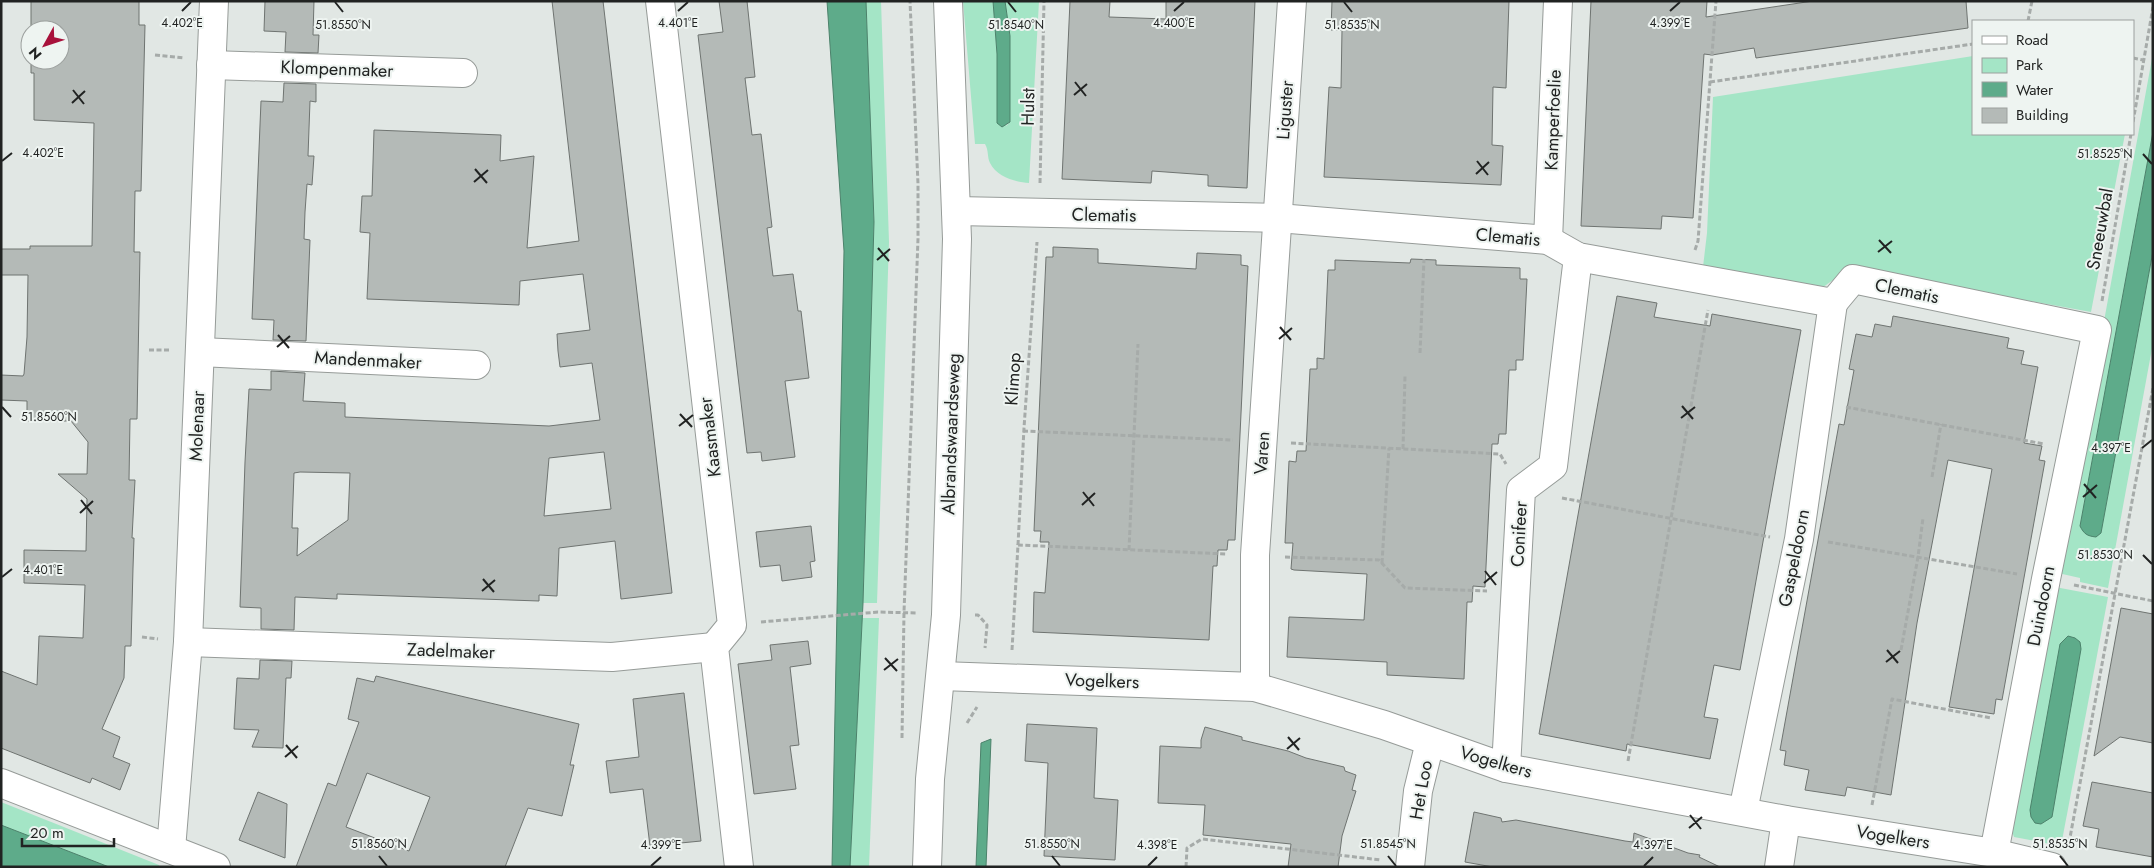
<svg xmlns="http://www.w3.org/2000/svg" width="2154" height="868" viewBox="0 0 2154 868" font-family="Jost,sans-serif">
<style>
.green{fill:#a4e5c6}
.water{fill:#5eab8a;stroke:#4c826b}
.building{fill:#b4bab7;stroke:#6f7471;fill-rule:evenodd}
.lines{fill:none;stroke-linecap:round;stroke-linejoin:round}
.minor-casing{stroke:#969b98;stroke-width:30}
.path{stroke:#a6aba9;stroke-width:3;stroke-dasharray:5 2.5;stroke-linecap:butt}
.minor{stroke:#fff;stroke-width:28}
.ticks{fill:none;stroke:#212322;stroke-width:2}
.labels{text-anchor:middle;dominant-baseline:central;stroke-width:4;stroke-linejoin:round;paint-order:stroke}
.street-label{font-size:18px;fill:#212322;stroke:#eef4f1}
.ticks-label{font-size:12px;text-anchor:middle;fill:#212322;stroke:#eef4f1;stroke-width:4;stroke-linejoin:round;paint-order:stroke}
</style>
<rect width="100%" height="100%" fill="#e1e7e4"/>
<g class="green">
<path d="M866,1H881L889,242L877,603H863L874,222Z"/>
<path d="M963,1H993L997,54L1006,126L1010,122V36L1005,1H1039L1029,183C1015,182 997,177 990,163C987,157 989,151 985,144H975Z"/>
<path d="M2153,53V132L2080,526L2101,533L2153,251V343L2108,588L2080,582V578L2058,573Z"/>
<path d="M1973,56V134H2125L2091,312L1858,270L1840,275L1819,290L1703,267L1707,233L1713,97Z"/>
<path d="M2055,587L2108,597L2061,846L2014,837L2012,831Z"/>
<path d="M862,618H879L869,867H850Z"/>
<path d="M1,802L159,865L160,867H109L1,825Z"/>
</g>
<g class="water">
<path d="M827,1H866L874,222L863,603L850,867H832L844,251Z"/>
<path d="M993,1H1005L1010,36V122L1002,127L997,123V54Z"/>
<path d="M2153,132V251L2101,533L2096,537C2087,536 2084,534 2080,526Z"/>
<path d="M2068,636L2075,638L2080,642L2081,649L2052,817L2041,824L2035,823L2031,817L2030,810L2060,644Z"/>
<path d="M991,739L986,867H976L981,743Z"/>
<path d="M1,825L109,867H1Z"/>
</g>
<g class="building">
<path d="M31,1H139V25H145L141,191H135L134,252H140L137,419H130L129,480H135L132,538H134L133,568L131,646H125L124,678L102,729L120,737L113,757L130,764L120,790L92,778L90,783L1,748V671L37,685L39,636L83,638L85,585L24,583V550L86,551L87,499L58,474H87L88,442L71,421H27V401L1,400V375L23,376L24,374L27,337L28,275H1V249H30V246H92L94,123L34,120V73H31V60H60V30H31Z"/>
<path d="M265,1H314L313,35H319L318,53L285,52L286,32L264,31Z"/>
<path d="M552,1H603L672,593L621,599L615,541L559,548L557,596L539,595V601L337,594V599L295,597L294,630L261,629V608L240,607L245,462L249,389L271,390V371L305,373L303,401L345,403V417L549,426L600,420L592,363L560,367L558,351L557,334L590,330L583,274L520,281L519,305L367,299L370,233L360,232L362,196H372L374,130L501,135L500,161L534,156L527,248L579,241ZM604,452L611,509L544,516L549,458ZM300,472L350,473L348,520L297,556L298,528H292L293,500L294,473Z"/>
<path d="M719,1H747L755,77L745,78L752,135L761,134L772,227L767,228L773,276L793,274L798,311H801L809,378L785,381L795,457L762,461L761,452L747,453L698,35L723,32Z"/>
<path d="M1070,1H1110L1109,17L1166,19V1H1255L1247,188L1208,186V175L1152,171L1151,183L1062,179Z"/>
<path d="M1332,1H1509L1506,88L1493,87L1492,145L1503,146L1501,185L1324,177L1329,87L1341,88L1342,30H1331Z"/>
<path d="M1591,1H1707L1706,17L1813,1H1966L1968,28L1756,58L1754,48L1712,55L1704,54L1693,218L1662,216L1661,229L1581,226Z"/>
<path d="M284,83L316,84V102L310,101L308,156H314L312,185L307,184L305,212L304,239L310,240L306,341L273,340L274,320L252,319L261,101L283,102Z"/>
<path d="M1053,247L1098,249V263L1196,269L1197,253L1241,255V265L1248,266L1235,540H1228L1227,550H1218L1217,566H1213L1209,640L1033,632L1034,592L1045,593L1049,542H1040L1041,531H1034L1046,257H1053Z"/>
<path d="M1411,259L1436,260V265L1520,268V279H1527L1523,360H1516V370H1509L1506,434H1499L1498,444H1492L1485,587L1473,586L1472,602H1467L1464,679L1387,675V662L1287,657L1289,617L1364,620L1367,574L1294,570L1291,569L1293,543H1285L1289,461L1296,462L1297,451H1306L1310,369H1317V358L1324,359L1328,270H1335V260L1410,263Z"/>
<path d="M1617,296L1657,303L1654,317L1710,326L1712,314L1801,330L1740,670L1714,665L1704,717L1718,719L1710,759L1627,744L1626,751L1539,734Z"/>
<path d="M1893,316L2009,338L2007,348L2024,351L2021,364L2038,367L2024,443L2042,446L2039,460L2045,461L2002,700L1996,699L1994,714L1949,707L1992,469L1948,460L1917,623L1891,795L1847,787L1845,796L1805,790L1809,770L1784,765L1786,751L1780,750L1839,424L1844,425L1854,370L1849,369L1856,334L1872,337L1875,324L1891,327Z"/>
<path d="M811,526L815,561L810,562L812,577L782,581L780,565L760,567L756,532Z"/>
<path d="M2121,608L2153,614V743L2120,737L2094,756Z"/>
<path d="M808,641L811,664L790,667L799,745L790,746L796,789L754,794L738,664L772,660L770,645Z"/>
<path d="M260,660L292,661L291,678H286L283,748L252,747L259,730L234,729L237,678L259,679Z"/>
<path d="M376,676L579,724L570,765H574L562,816L528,808L505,867H296L328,783L336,786L359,722L348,719L357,678L374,682ZM367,773L430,797L409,851L346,827Z"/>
<path d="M684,693L701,841L650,846L643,789L610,793L606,761L639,757L633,699Z"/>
<path d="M1027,724L1097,728L1094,798L1118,800L1115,860L1044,856L1048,763L1025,761Z"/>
<path d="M1205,727L1242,737V740L1288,751L1306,758L1344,767L1345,771L1356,775L1352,790L1356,791L1342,836L1338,867H1288L1291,844L1203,835L1205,805L1158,803L1160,746L1201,748V740Z"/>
<path d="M2092,782L2153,793V857L2096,847L2099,829L2083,826Z"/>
<path d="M258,792L287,804L285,858L239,840Z"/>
<path d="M1474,812L1501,818L1502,822L1516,820L1625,841L1633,842L1634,833L1688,853L1700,855L1699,857L1720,867H1493L1465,862Z"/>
</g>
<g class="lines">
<g class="minor-casing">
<g id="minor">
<path d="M660,1L732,625L714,647L739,867"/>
<path d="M211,65L463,73"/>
<path d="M956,211L1278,218L1548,240L1578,257L1833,303L1853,279L2097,330L2046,579L1994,853"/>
<path d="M1548,240L1558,1"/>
<path d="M200,352L476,365"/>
<path d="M188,642L612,657L714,647"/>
<path d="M941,676L1255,687L1384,725L1506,768L1786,820L1994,853L2052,867"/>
<path d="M1255,687V555L1292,1"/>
<path d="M1506,768L1521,490L1553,466L1578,257"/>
<path d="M1,783L216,867"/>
<path d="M1743,811L1799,539L1833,303"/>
<path d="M171,849L188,642L214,1"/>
<path d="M927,867L930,779L946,615L957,239L948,1"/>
<path d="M1410,867L1418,791L1430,742"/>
<path d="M1779,867L1786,820"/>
</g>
</g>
<g class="path">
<path d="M2028,21L2032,1"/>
<path d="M155,55L184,58"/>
<path d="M2133,58L2143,60"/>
<path d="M1710,82L1973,44"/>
<path d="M2133,122L2153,7"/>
<path d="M1040,183L1044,1"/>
<path d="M1695,250L1698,241L1716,1"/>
<path d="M2102,301L2131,134"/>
<path d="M149,350H170"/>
<path d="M1420,353L1424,259"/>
<path d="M1846,407L2044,444"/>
<path d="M1023,431L1233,440"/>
<path d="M1291,443L1500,454L1506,464"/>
<path d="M1403,449L1405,376"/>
<path d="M1932,477L1941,424"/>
<path d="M1562,498L1770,537"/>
<path d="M1828,542L2017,574"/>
<path d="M1018,545L1024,428L1037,242"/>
<path d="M1129,550L1138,344"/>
<path d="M1285,557L1379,560L1405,588L1487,591"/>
<path d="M1382,563L1389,448"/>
<path d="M2074,585L2153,601"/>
<path d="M975,615H978L987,625L985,648"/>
<path d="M761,622L878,612L917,613"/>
<path d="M142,637L158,639"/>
<path d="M1012,650L1018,545L1227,554"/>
<path d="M1901,650L1918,557L1923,518"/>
<path d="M967,723L977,707"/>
<path d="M902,738L904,612L918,239V184L910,1"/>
<path d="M1628,761L1708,310"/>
<path d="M1872,805L1892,699L1991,718"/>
<path d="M2069,843L2153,388"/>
<path d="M1186,867L1187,848L1202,839L1381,860"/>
</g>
<use href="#minor" class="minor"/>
</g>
<path class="ticks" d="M335,2L343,12M1008,2L1016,12M1344,2L1352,12M182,11L191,2M678,11L688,2M1174,11L1184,2M1670,11L1680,2M1075,82L1086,96M73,90L84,104M1074,95L1087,84M72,103L85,91M2143,154L2152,164M2,161L12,153M1477,161L1488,175M475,169L487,183M1476,174L1489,162M474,182L488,170M1879,240L1891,253M878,248L889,261M1878,252L1892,241M877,260L890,249M1280,327L1291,340M278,335L289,348M1279,339L1292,328M277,347L290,336M1682,406L1693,419M2,407L11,417M680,414L692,427M1681,418L1695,407M679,426L693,415M2142,448L2152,440M2084,484L2096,498M1083,492L1094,506M2083,497L2097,485M81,500L92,514M1082,505L1095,493M80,513L93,501M2143,555L2152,564M1485,571L1496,585M2,577L12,569M483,579L494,592M1484,583L1497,572M482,591L495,580M1887,650L1898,663M885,658L897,671M1886,662L1900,651M884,670L898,659M1288,737L1299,750M286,745L297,758M1287,749L1300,738M285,757L298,746M1690,815L1701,829M1689,828L1702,817M379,856L387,866M1052,856L1060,866M1388,856L1396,866M2060,856L2068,866M651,866L661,857M1148,866L1157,857M1644,866L1653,857"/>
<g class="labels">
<g class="street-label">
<text transform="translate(337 69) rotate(2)">Klompenmaker</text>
<text transform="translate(1028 107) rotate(-89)">Hulst</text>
<text transform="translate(1285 110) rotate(-86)">Liguster</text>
<text transform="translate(1553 120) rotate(-88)">Kamperfoelie</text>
<text transform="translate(1104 215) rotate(1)">Clematis</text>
<text transform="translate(2100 229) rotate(-80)">Sneeuwbal</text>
<text transform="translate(1508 237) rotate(5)">Clematis</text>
<text transform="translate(1907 291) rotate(12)">Clematis</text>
<text transform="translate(368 360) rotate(3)">Mandenmaker</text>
<text transform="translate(1013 379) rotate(-86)">Klimop</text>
<text transform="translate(197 426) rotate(-88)">Molenaar</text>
<text transform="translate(951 434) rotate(-88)">Albrandswaardseweg</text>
<text transform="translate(710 437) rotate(-97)">Kaasmaker</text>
<text transform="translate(1262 453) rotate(-86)">Varen</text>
<text transform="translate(1519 534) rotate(-87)">Conifeer</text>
<text transform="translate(1794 558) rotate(-79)">Gaspeldoorn</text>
<text transform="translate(2041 606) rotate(-79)">Duindoorn</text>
<text transform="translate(451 651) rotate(2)">Zadelmaker</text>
<text transform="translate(1102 681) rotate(2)">Vogelkers</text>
<text transform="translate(1496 762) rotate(16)">Vogelkers</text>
<text transform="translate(1421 790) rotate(-80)">Het Loo</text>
<text transform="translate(1893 837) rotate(9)">Vogelkers</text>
</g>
</g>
<g class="ticks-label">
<text x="182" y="27">4.402°E</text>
<text x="1174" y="27">4.400°E</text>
<text x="678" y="27">4.401°E</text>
<text x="1670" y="27">4.399°E</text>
<text x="343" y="29">51.8550°N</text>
<text x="1016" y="29">51.8540°N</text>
<text x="1352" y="29">51.8535°N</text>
<text x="43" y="157">4.402°E</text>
<text x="2105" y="158">51.8525°N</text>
<text x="49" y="421">51.8560°N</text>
<text x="2111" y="452">4.397°E</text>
<text x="2105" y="559">51.8530°N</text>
<text x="43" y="574">4.401°E</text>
<text x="379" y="848">51.8560°N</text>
<text x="1052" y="848">51.8550°N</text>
<text x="1388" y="848">51.8545°N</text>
<text x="2060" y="848">51.8535°N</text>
<text x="661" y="849">4.399°E</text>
<text x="1157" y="849">4.398°E</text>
<text x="1653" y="849">4.397°E</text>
</g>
<rect width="2154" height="868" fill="none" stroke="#212322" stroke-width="5"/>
<rect x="1972" y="20" width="162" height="115" fill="#eef4f1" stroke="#9ca09e"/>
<rect x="1982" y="36" width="25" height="8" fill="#ffffff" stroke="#9ca09e"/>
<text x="2016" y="45" font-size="15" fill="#212322">Road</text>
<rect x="1982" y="58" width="25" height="15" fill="#a4e5c6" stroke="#9ca09e"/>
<text x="2016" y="70" font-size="15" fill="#212322">Park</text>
<rect x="1982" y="82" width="25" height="15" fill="#5eab8a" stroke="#9ca09e"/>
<text x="2016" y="95" font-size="15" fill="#212322">Water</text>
<rect x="1982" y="108" width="25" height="15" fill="#b4bab7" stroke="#9ca09e"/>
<text x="2016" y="120" font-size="15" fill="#212322">Building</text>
<g transform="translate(45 45) rotate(230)"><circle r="24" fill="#eef4f1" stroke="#9ca09e"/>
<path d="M0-4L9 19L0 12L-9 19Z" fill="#a8113b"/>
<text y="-8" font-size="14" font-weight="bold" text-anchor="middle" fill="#212322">N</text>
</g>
<path d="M22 838v8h92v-8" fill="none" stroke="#212322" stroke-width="2.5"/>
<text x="30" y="838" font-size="15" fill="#212322" stroke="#eef4f1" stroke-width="4" paint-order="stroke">20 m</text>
</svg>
